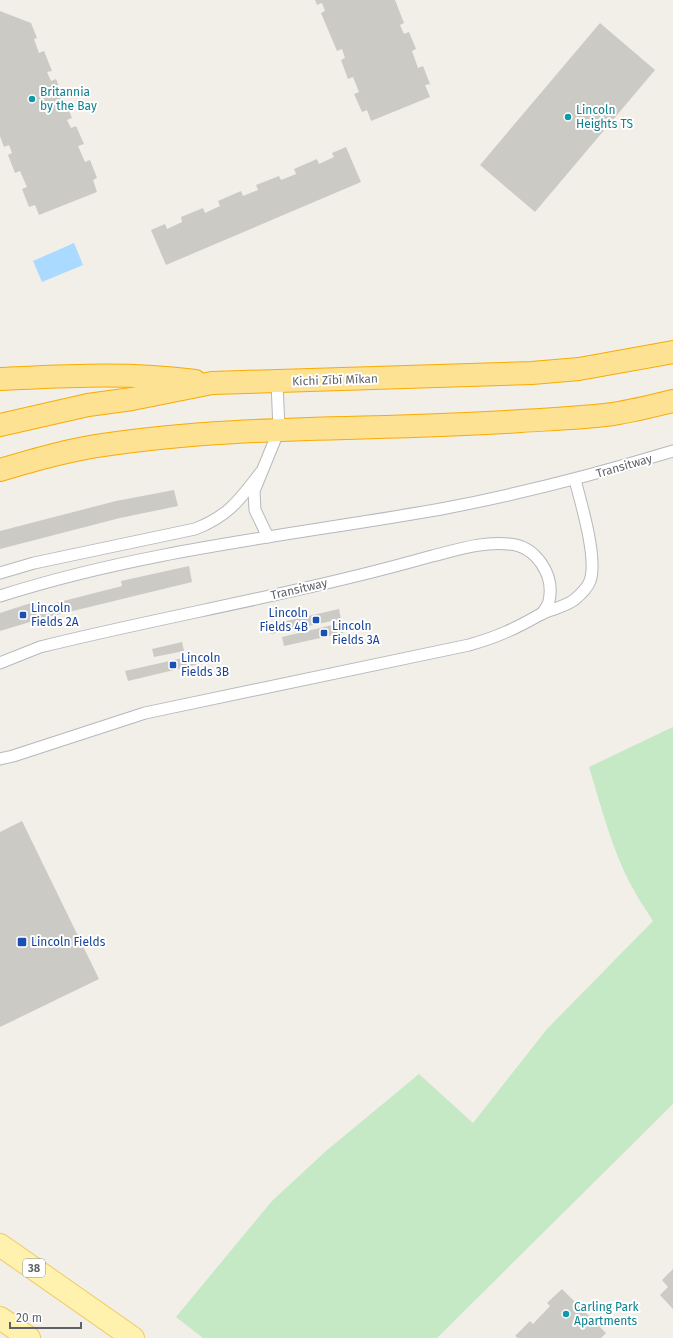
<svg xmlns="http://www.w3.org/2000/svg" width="673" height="1338" viewBox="0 0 673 1338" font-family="'Fira Sans',sans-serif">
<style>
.green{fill:#c5e8c5}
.water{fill:#aadaff}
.building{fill:#cccac5}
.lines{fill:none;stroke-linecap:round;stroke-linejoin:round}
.lane-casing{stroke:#b5b8bc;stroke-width:13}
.primary-casing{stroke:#f2c960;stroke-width:24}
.highway-casing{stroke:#f9ab00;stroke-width:24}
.lane{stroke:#fff;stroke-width:11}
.primary{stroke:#fff2af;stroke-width:22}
.highway{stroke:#fde293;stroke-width:22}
.culture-dot{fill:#0f9aa8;stroke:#fff;stroke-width:1.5}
.transit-dot{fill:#1a4fb4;stroke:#fff;stroke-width:1.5}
.labels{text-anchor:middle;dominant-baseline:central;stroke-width:4;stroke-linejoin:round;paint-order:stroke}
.shield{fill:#fff;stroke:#8f9295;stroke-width:1}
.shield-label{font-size:11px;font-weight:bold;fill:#5f6368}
.culture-label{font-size:12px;fill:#0d838f;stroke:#fff;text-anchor:start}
.street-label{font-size:12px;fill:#5f6368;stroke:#fff}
.transit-label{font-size:12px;fill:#164399;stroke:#fff;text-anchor:start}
</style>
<rect width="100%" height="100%" fill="#f1efe8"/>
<path class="green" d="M673,727V1104L437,1338H203L176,1317L272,1201L326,1151L419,1074L473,1123L547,1029L653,921C647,911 640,902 635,892C613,854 602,809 589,767Z"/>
<path class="water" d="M74,243L83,265L42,282L33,261Z"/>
<g class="building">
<path d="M315,0H395L404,23L400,25L404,34L409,32L416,49L412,51L418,68L423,66L430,84L425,85L430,97L371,121L367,110L362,112L354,94L359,92L353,77L348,79L341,60L345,58L342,49L337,51L321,13L325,11L322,3L317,5Z"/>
<path d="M0,11L31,23L37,38L34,39L39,53L44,51L52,71L47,72L51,81L56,79L72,118L67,120L71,128L76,126L84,144L78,146L85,162L90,160L97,178L93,180L97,192L39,215L35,205L29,207L22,189L27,187L20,171L15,173L8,155L12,153L9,145L4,147L0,136Z"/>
<path d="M600,23L655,70L535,212L480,165Z"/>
<path d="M346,147L361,182L166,265L151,230L165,224L167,229L182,222L181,217L203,208L205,213L220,206L218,201L241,191L243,196L258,190L256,185L279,176L281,180L296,174L294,169L317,159L319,164L334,157L332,153Z"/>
<path d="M174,490L178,506L120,518L0,549V531L116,501Z"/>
<path d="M189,566L192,582L40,619L0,631V613L34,602L36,608L122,586L121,581Z"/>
<path d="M339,609L341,619L271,634L269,625Z"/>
<path d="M341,623L343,633L284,646L282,637Z"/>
<path d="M182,642L184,651L154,657L152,649Z"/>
<path d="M196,655L199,664L128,681L125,671Z"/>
<path d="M22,821L99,979L0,1027V832Z"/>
<path d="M673,1269V1309L660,1295L668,1287L662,1280Z"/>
<path d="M562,1289L606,1333L601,1338H518L515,1336L530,1321L533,1324L550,1306L547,1303Z"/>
</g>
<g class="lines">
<g class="lane-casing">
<g id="lane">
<path d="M268,537L255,510L254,491L279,430L277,382"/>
<path d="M0,573L34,563L195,529C229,516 240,499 261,472"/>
<path d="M0,596C143,550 294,535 441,509C520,494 597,474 673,451"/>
<path d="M0,663L40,647C145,621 251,602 356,576C381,570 407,563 432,556C457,550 483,541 509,544C536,546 555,575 549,601C548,606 544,610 542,614"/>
<path d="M0,759L13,756L145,713L469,645C497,637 515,629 541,614C552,609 564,607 574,600C580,595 587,589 590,581C598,559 581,503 575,480"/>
</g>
</g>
<g class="primary-casing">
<g id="primary">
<path d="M0,1245L133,1338"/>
<path d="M0,1318L29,1338"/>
</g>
</g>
<g class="highway-casing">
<g id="highway">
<path d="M0,379C66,376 130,372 195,381"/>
<path d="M0,425L88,405L132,399L212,383L532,373L579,369L673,352"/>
<path d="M0,470C34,460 68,450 103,445C241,424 382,431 521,421C552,419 583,418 613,414C633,411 653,406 673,401"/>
</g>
</g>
<use href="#lane" class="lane"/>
<use href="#primary" class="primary"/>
<use href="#highway" class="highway"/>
</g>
<g class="culture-dot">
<circle cx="32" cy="99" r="4"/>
<circle cx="568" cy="117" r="4"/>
<circle cx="566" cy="1314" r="4"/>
</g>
<g class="transit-dot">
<rect x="19" y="611" width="8" height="8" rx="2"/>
<rect x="312" y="616" width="8" height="8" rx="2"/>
<rect x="320" y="629" width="8" height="8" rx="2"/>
<rect x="169" y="661" width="8" height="8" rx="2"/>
<rect x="17" y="937" width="10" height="10" rx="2"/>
</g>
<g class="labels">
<rect class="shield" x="23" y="1259" width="22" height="18" rx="3"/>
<g class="shield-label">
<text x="34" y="1268">38</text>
</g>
<g class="culture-label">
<text x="40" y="92">Britannia<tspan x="40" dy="14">by the Bay</tspan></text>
<text x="576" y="110">Lincoln<tspan x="576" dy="14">Heights TS</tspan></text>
<text x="574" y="1307">Carling Park<tspan x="574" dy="14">Apartments</tspan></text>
</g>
<g class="street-label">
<text transform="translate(335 380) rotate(-2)">Kichi Zībī Mīkan</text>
<text transform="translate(624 466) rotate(-16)">Transitway</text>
<text transform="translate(299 589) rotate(-13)">Transitway</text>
</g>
<g class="transit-label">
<text x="31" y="608">Lincoln<tspan x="31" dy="14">Fields 2A</tspan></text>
<text x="308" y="613" text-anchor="end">Lincoln<tspan x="308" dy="14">Fields 4B</tspan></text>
<text x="332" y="626">Lincoln<tspan x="332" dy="14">Fields 3A</tspan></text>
<text x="181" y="658">Lincoln<tspan x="181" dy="14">Fields 3B</tspan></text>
<text x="31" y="942">Lincoln Fields</text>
</g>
</g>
<path d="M10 1322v6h71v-6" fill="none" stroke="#5f6368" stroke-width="2"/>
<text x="16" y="1322" font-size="12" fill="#5f6368" stroke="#ffffff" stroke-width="3" paint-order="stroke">20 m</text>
</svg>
